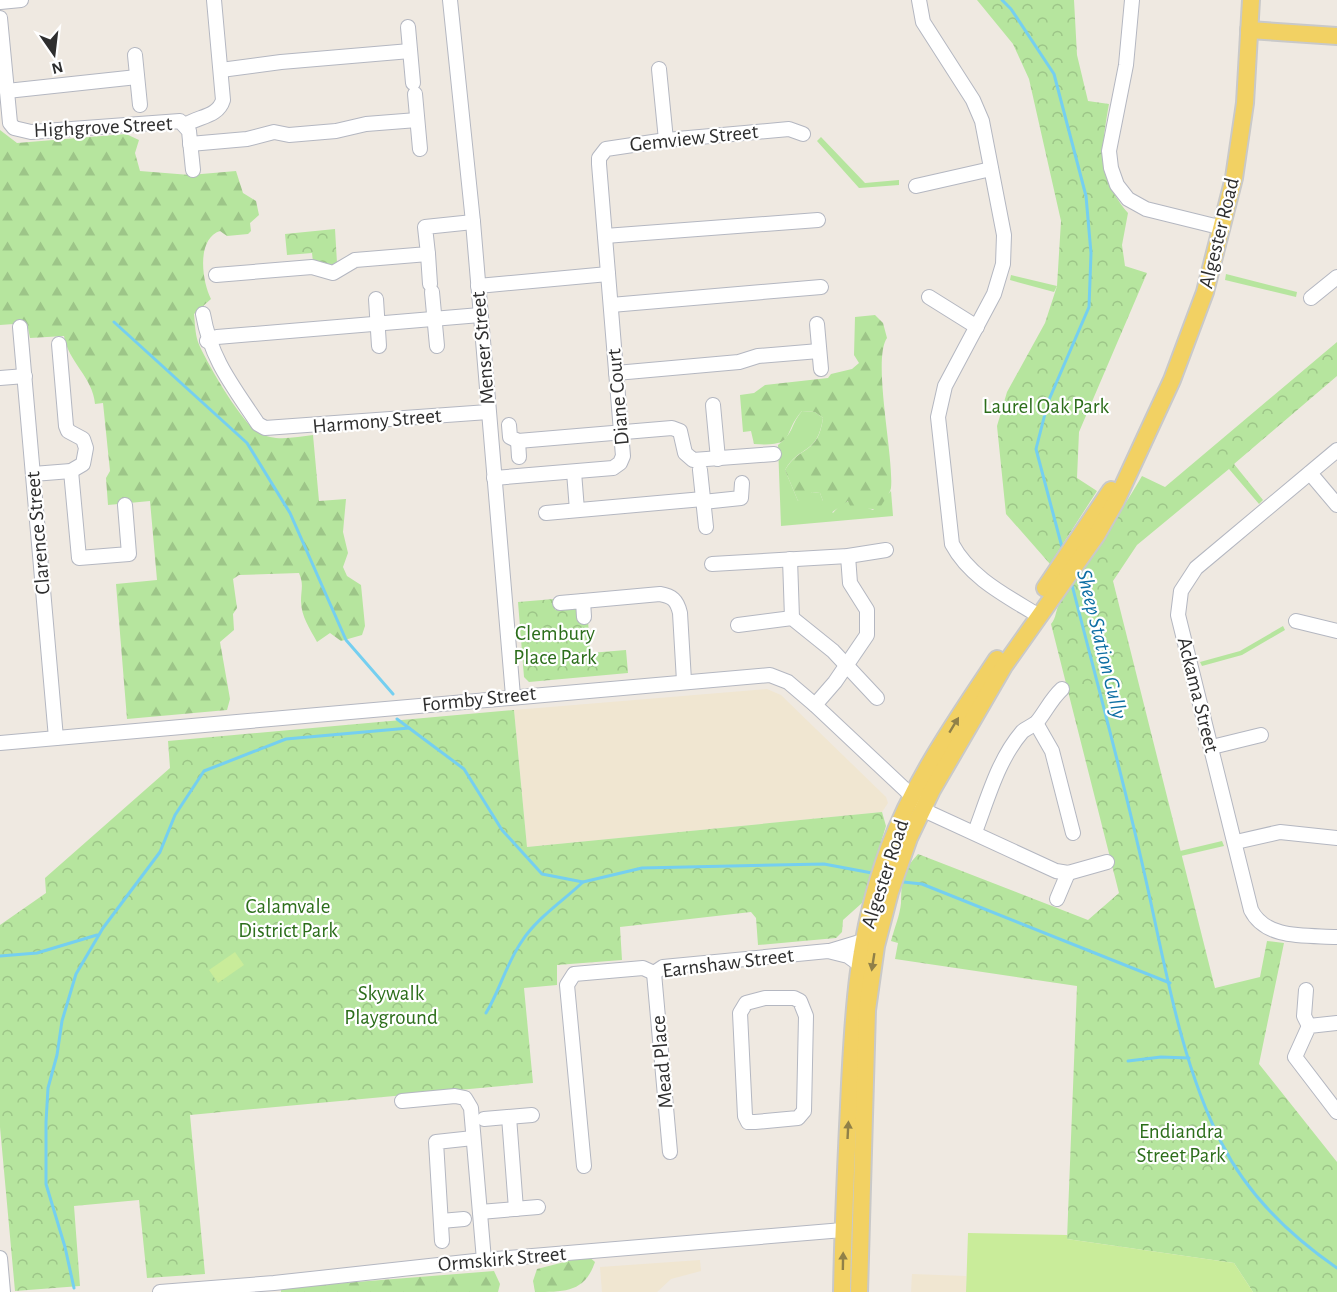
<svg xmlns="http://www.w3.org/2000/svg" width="1337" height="1292" viewBox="0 0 1337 1292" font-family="'Alegreya Sans',sans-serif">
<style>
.education{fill:#f0e6d1}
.grass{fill:#b6e59e}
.forest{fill:url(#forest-firs)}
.park{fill:url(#park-crowns)}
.pitch{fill:#c9ec9a}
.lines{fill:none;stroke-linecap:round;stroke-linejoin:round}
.stream{stroke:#75cff0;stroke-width:3}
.minor-casing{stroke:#b4b7c1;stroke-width:16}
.major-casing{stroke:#c9c9c9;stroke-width:20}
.minor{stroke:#fff;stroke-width:14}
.major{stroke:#f2d163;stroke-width:16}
.oneway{fill:#908048}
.labels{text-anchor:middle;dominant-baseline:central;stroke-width:4.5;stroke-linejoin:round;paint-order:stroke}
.street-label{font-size:21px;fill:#2e2e2e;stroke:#fff}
.park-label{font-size:21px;fill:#2c6e1b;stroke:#fff}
.water-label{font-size:22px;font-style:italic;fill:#0d6fa3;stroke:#fff}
</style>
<defs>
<pattern id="forest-firs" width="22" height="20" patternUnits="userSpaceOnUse" patternTransform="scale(1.5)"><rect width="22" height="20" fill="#b6e59e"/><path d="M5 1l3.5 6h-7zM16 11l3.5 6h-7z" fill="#9dc588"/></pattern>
<pattern id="park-crowns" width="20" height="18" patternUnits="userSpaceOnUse" patternTransform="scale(1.5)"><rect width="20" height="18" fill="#b6e59e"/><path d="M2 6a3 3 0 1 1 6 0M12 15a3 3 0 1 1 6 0" fill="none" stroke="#9dc588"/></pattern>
</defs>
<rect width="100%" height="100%" fill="#efe9e1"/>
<g class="education">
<path d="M767,689L781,695L886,797L888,803L882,812L527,847L514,710Z"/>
<path d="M700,1260L701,1271L671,1279L657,1292H602L600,1267Z"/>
<path d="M912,1274L966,1276V1292H911Z"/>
</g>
<g class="grass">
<path d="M821,137L865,183L899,180V185L859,188L817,141Z"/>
<path d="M1226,274L1297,292L1296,297L1225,280Z"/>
<path d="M1011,275L1057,286L1054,292L1010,280Z"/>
<path d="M802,411L815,412L823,418C817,456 800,444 785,470L798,501L812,492L820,493L823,501L833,513L841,504L849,501L873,510L891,491L893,516L781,526L778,445C794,433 791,424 802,411Z"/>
<path d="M1283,626L1285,630L1242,655L1202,666L1200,662L1240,651Z"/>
<path d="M1222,841L1224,846L1181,856L1180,851Z"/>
</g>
<g class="forest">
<path d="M0,130L17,143L126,134L139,140L135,153L140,171L190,175L236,171L243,193L256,201L259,215L250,223L251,231L248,234L227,236L220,231C196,239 202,281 211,299L194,314C195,323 195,333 198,342C205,360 242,424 259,433C275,442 296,437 313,435L319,501L346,499L343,532L348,553L343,567L347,576L361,585L365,626L362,635L341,641L330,633L317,642C310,629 301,616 301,601C301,589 304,585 299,573L239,575L233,579L237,608L233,614L234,630L220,642L230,699L227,710L127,719L116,584L157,580L150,501L108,505L106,478L110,471L103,403L95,404C93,377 68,362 64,336L30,338L27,323L0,325Z"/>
<path d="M875,315L883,323L887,338C872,359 894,457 891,488C890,494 883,502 880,508C870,511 862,506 851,508L848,501L825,517L820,510L823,501L820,493L812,492L806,499L798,501L785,470C800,445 818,455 823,418L815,412L802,411C781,434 798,447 754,444L751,431L743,432L740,395L754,393L765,385L828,378L831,374L852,369L859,363L854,355L855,317Z"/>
<path d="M588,1256L595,1262C585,1292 565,1292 535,1292L533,1281L537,1269Z"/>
<path d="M494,1271L500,1284L498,1292H281V1288Z"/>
</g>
<g class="park">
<path d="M977,0H1074L1077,55L1088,101L1109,104C1101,149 1097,176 1128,213L1122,245L1125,266L1147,273L1079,432L1077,478L1097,491L1050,564L1006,514L997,426L1007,392L1045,323L1057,286L1061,221L1029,79L1013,44Z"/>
<path d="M335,229L337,263L332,266L313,262L312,253L287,255L285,234Z"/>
<path d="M1337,342V376L1234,464L1263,500L1259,504L1229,469L1137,545L1113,581L1215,988L1260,977L1267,941L1284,943L1259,1064L1337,1162V1292H1253L1234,1263L1067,1239L1077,986L895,959L898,943L891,941C894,929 900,915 901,903C902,879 901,873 918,854L1088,920L1119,893L1051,624C1057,617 1055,610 1060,603C1088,561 1116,520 1142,476L1165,487Z"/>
<path d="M554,599L555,610L578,608L588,620L590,653L626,650L628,673L529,682L524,677L518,602Z"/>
<path d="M514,710L527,847L882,812L886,826L862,903L843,920L842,932L836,938L758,945L756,918L751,912L620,927L622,960L557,965V985L524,988L533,1083L190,1115L205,1274L147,1278L139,1200L74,1206L80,1286L15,1291L0,1127V925L46,893L45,878L170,768L168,741Z"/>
</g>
<g class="pitch">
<path d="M235,952L244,965L218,983L209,970Z"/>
<path d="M968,1233L1067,1235V1239L1234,1263L1253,1292H966Z"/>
</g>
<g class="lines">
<g class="stream">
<path d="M1002,0L1011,9L1054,74L1086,196L1091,253L1089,307L1048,402L1036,449L1063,551"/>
<path d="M114,322L247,443L290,513L346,640L393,694"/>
<path d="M1071,581C1096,679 1123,777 1145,876C1165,964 1180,1061 1221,1142C1247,1194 1289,1235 1337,1268"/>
<path d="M397,719L464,769L502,830L542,874L583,882L642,868L824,864L872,873"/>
<path d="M903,882L922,884L1170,983"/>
<path d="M0,956L37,953L97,935"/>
<path d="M486,1013C500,990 506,964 522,941C537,918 563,901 583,882"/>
<path d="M1128,1061L1161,1057L1189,1058"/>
<path d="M74,1288L65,1247L46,1184V1122L48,1088L57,1055L62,1021L76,974L103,928L160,852L175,815L204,771L286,739L409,728"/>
</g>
<g class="minor-casing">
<g id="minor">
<path d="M450,0L473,222L513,696"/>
<path d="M919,0L923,22L973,100L982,121L1004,235L1003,264L994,294L945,386L938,417L952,544C970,578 1007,596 1039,616"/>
<path d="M1132,0L1126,65L1109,151L1111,168L1117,185L1128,199L1146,209L1223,228"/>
<path d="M0,2L21,0"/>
<path d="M0,18L10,123L14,128L31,132L180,121L189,131L193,170"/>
<path d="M408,27L413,83"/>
<path d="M135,55L140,105"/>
<path d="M659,69L666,140"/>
<path d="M221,70L281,62L410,51"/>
<path d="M7,91L137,77"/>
<path d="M415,94L420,149"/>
<path d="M185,125C199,116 218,117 223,100L214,0"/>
<path d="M190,144L247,139L274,132L289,135L336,131L366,124L417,120"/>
<path d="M916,186L991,169"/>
<path d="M605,236L818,220"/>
<path d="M428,254L430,284"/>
<path d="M216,275L312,267L333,273L355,260L428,254L425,227L473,222"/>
<path d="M478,286L608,274"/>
<path d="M432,292L437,346"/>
<path d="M929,297L977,327"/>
<path d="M1311,298L1337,277"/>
<path d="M376,299L379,346"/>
<path d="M611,305L821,287"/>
<path d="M203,314C211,360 233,386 258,424L265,428L488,412"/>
<path d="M817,324L821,369"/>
<path d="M20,327L56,738"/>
<path d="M207,341L217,337L480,315"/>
<path d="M616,373L739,362L758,356L819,351"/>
<path d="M0,378L25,376"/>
<path d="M713,405L718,459"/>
<path d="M509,425L510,437L518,441L672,428L680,431L685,453L693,460L774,454"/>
<path d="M518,441L519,457"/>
<path d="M1337,450L1196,568L1181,591L1178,615L1251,910C1266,940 1307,935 1337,937"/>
<path d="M700,470L706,527"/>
<path d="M71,471L79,558L129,554L125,505"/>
<path d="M574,472L577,510"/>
<path d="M1310,473L1337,505"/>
<path d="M33,474L71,471L83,464L86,448L83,439L68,431L66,426L59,344"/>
<path d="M494,478L613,468L620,463L623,456L599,164V158L606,149L666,140L789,129L803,134"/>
<path d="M703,502L741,498L742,483"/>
<path d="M546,513L703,499"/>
<path d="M790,559L792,618"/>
<path d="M712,564L848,556L886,550"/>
<path d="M583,601L660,594C672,596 677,600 680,613L684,681"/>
<path d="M560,603L583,601L584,617"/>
<path d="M1296,621L1337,631"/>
<path d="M738,625L792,618L833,651L877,698"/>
<path d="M815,705L835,682L867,635V610L850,583L848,556"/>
<path d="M1036,723L1052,751L1073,833"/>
<path d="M0,743L770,675L788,682L815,705L930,813L1056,871L1068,873L1107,862"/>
<path d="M1212,747L1261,735"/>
<path d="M975,832C988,798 998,760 1022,732C1026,728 1033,726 1037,722C1046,711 1051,699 1062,689"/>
<path d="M1236,842L1280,832L1337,838"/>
<path d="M1057,899L1068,873"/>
<path d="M830,951L863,941"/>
<path d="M654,973L670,1152"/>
<path d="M1306,990L1304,1016L1309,1026"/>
<path d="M765,998H794L800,1001L806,1016L804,1111L798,1118L755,1122H748L745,1116L740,1013L746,1003Z"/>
<path d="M1337,1023L1309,1026L1295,1057L1337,1112"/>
<path d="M402,1101L455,1096L465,1098L471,1108L484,1260"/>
<path d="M509,1117L516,1209"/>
<path d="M484,1119L532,1115"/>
<path d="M584,1166L567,985L574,974L643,968L654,973L663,967L828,951L848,956L859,964"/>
<path d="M480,1212L538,1207"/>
<path d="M441,1221L464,1219"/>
<path d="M442,1241L436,1142L473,1138"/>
<path d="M0,1258L3,1292"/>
<path d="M160,1292L274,1283L484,1260L843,1230"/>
</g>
</g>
<g class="major-casing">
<g id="major">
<path d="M1249,30L1337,36"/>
<path d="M1045,588L1111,490"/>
<path d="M842,1292C843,1230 846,1168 849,1106C853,1014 857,935 889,848C914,780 958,718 997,659"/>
<path d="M859,1292L867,1010L876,946L890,892L909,838L932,790L1004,666L1096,536L1116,501L1172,380L1205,292L1234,178L1245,103L1251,0"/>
</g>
</g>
<use href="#minor" class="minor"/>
<use href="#major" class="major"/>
</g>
<defs><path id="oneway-solid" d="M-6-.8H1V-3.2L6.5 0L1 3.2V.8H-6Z" transform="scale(1.5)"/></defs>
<g class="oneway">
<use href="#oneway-solid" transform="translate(954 725) rotate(-59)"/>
<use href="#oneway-solid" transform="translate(873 962) rotate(99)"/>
<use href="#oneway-solid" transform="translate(848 1130) rotate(-87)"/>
<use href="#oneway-solid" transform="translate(843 1261) rotate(-89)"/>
</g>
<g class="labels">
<g class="street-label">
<text transform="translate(103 127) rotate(-3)">Highgrove Street</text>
<text transform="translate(694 138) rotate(-6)">Gemview Street</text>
<text transform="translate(1219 233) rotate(-76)">Algester Road</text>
<text transform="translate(483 348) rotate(-95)">Menser Street</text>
<text transform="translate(618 397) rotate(-95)">Diane Court</text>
<text transform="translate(377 421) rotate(-5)">Harmony Street</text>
<text transform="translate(38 533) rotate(-95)">Clarence Street</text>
<text transform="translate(1198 695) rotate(76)">Ackama Street</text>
<text transform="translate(479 699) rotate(-6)">Formby Street</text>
<text transform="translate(885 874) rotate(-72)">Algester Road</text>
<text transform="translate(728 963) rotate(-7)">Earnshaw Street</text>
<text transform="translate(662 1062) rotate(-95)">Mead Place</text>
<text transform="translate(502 1259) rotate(-5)">Ormskirk Street</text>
</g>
<g class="park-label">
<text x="1046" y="406">Laurel Oak Park</text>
<text x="555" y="633">Clembury<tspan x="555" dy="24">Place Park</tspan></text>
<text x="288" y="906">Calamvale<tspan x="288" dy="24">District Park</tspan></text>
<text x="391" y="993">Skywalk<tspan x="391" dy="24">Playground</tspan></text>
<text x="1181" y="1131">Endiandra<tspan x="1181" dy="24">Street Park</tspan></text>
</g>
<g class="water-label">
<text transform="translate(1102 644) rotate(76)">Sheep Station Gully</text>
</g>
</g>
<g transform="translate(54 54) rotate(166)" stroke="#ffffff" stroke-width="4.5" paint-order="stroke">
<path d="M0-4.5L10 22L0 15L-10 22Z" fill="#2e2e2e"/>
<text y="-9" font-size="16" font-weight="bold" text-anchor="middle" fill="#2e2e2e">N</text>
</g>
</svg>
